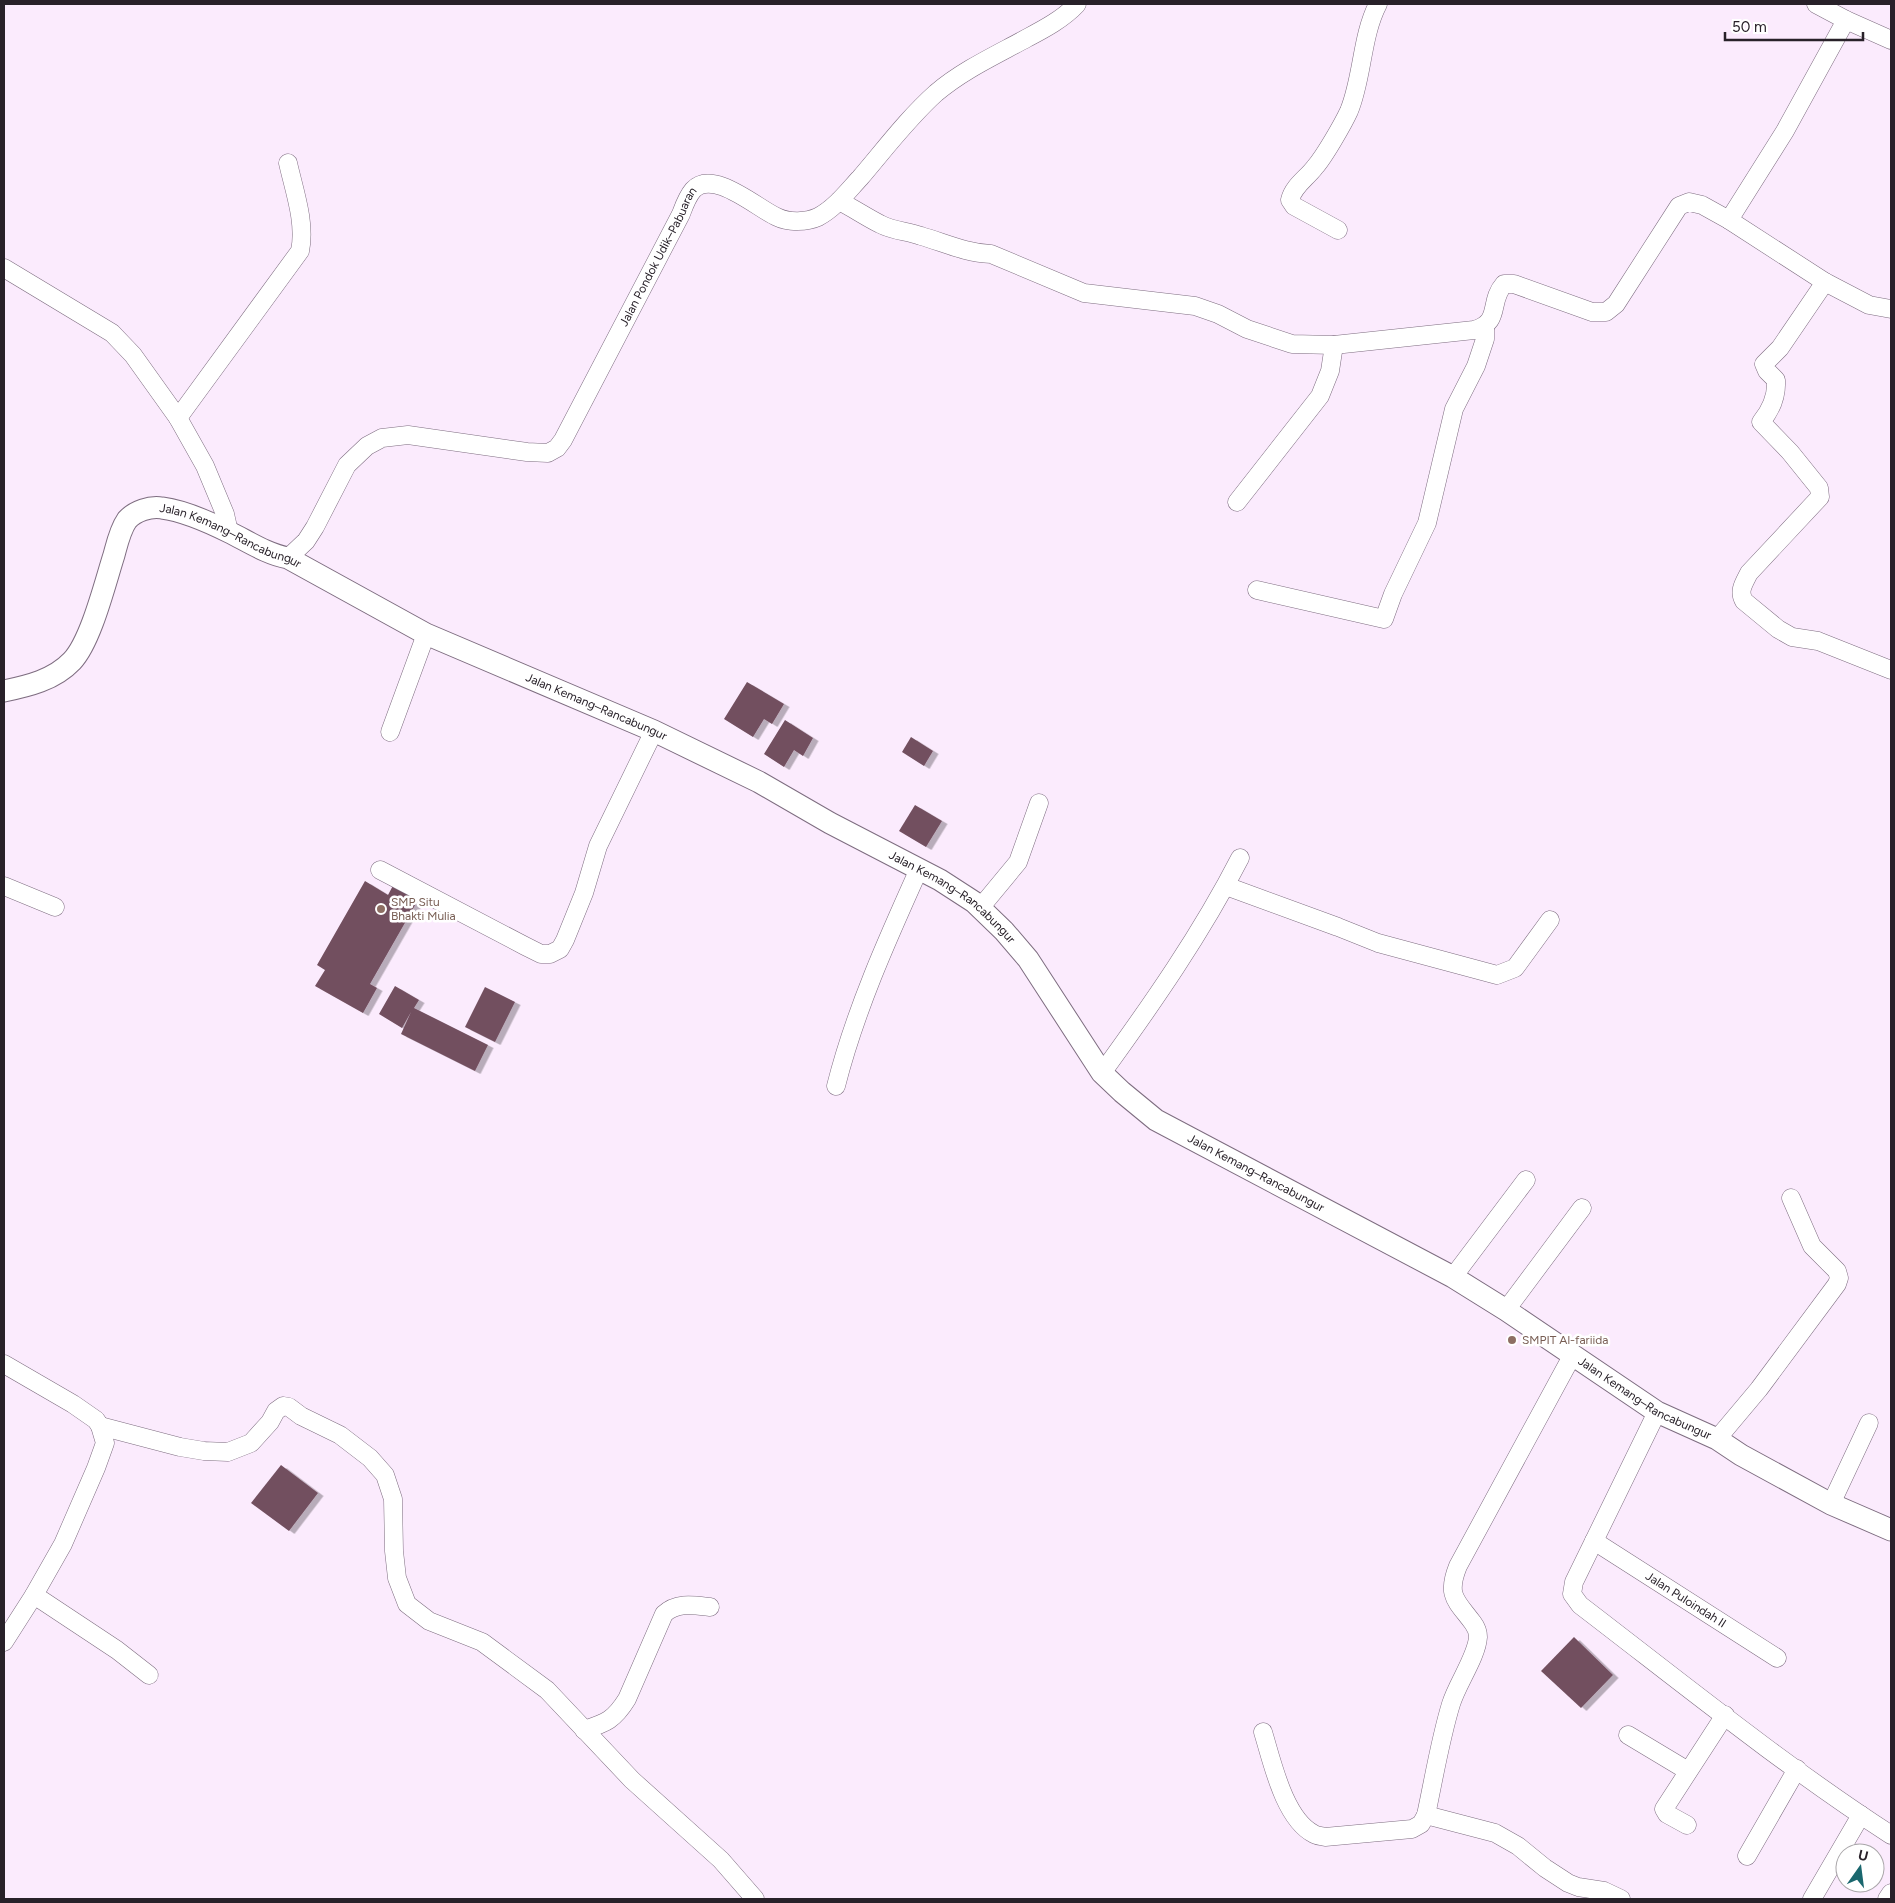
<svg xmlns="http://www.w3.org/2000/svg" width="1895" height="1903" viewBox="0 0 1895 1903" font-family="Figtree,sans-serif">
<style>
.building{fill:#724f5f;filter:url(#shadow)}
.lines{fill:none;stroke-linecap:round;stroke-linejoin:round}
.minor-casing{stroke:#7e6d80;stroke-width:19}
.tertiary-casing{stroke:#7e6d80;stroke-width:23}
.minor{stroke:#fff;stroke-width:18}
.tertiary{stroke:#fff;stroke-width:21}
.education-dot{fill:#8d6e63;stroke:#fff;stroke-width:2}
.labels{text-anchor:middle;dominant-baseline:central;stroke-width:5;stroke-linejoin:round;paint-order:stroke}
.street-label{font-size:12px;fill:#282129;stroke:#fff}
.education-label{font-size:12px;fill:#785e54;stroke:#fff;text-anchor:start}
</style>
<defs>
<filter id="shadow"><feDropShadow dx="5.5" dy="3" stdDeviation="0" flood-color="#0004"/></filter>
</defs>
<rect width="100%" height="100%" fill="#fbebfd"/>
<g class="building">
<path d="M747,682L784,704L772,724L764,719L753,737L724,719Z"/>
<path d="M785,720L813,738L803,756L794,750L784,767L764,754Z"/>
<path d="M911,737L933,751L924,766L902,752Z"/>
<path d="M915,805L942,821L926,847L899,831Z"/>
<path d="M397,878L422,893L370,984L377,988L363,1013L315,986L325,970L317,965L365,881L388,895Z"/>
<path d="M395,986L419,1000L414,1008L488,1045L475,1071L401,1034L411,1012L402,1028L379,1014Z"/>
<path d="M485,987L515,1002L495,1042L465,1027Z"/>
<path d="M281,1465L318,1493L289,1531L251,1503Z"/>
<path d="M1574,1637L1613,1675L1581,1708L1541,1671Z"/>
</g>
<g class="lines">
<g class="minor-casing">
<g id="minor">
<path d="M1816,4L1846,20L1891,40"/>
<path d="M839,201C853,208 866,217 880,224C893,231 907,231 921,236C945,243 966,253 991,254L1084,293L1195,306L1218,314L1247,329L1292,344L1334,345L1474,330C1502,322 1488,302 1504,284H1514L1592,312H1606L1616,304L1679,206L1689,202L1702,205L1729,220L1825,282L1869,305L1891,309"/>
<path d="M1729,220L1785,131L1846,20"/>
<path d="M1338,230L1294,206L1290,200C1293,186 1307,178 1315,167C1324,157 1343,124 1349,111C1363,77 1361,37 1378,4"/>
<path d="M4,268L112,333L133,355L178,418L205,466L225,514L229,532"/>
<path d="M1825,282L1780,348L1764,364L1767,371L1776,380C1777,397 1771,410 1761,422L1790,452L1819,488L1820,497L1749,573C1744,583 1738,591 1744,601L1778,629L1792,637L1818,641L1891,670"/>
<path d="M178,418L300,251C306,223 294,190 288,163"/>
<path d="M1237,502L1320,396L1330,371L1334,345"/>
<path id="s1" d="M288,558L306,541L315,527L347,465L367,446L382,438L408,435L527,452L548,453L557,448L563,440L681,214C684,206 687,197 693,190C713,168 758,209 777,217C789,223 807,222 818,217C835,208 847,192 860,178C884,150 908,118 936,93C963,70 996,55 1027,38C1044,29 1063,19 1077,4"/>
<path d="M1257,590L1384,619L1393,594L1427,523L1454,409L1476,366L1485,339V327"/>
<path d="M390,732L426,634"/>
<path d="M380,870L525,946L541,954H550L560,949L565,940L584,893L598,846L654,731"/>
<path d="M4,886L55,907"/>
<path d="M1226,886L1338,927L1378,943L1497,975L1515,968L1550,920"/>
<path d="M980,908L1018,862L1039,803"/>
<path d="M1102,1073C1152,1004 1201,934 1240,858"/>
<path d="M836,1086C855,1011 887,940 919,869"/>
<path d="M1453,1277L1526,1180"/>
<path d="M1506,1310L1582,1208"/>
<path d="M4,1364L73,1404L96,1420L100,1426L105,1443L96,1468L63,1544L34,1595L4,1642"/>
<path d="M1657,1412L1574,1582L1572,1594L1580,1605C1682,1683 1783,1765 1891,1835"/>
<path d="M100,1426L180,1447L204,1451L228,1452L251,1443L270,1422L276,1411L283,1406L289,1407L301,1416L340,1435L370,1458L385,1475L393,1499L394,1551L397,1578L407,1604L429,1621L482,1642L547,1690L632,1780L721,1860L755,1899"/>
<path d="M1717,1439L1759,1389L1837,1284L1839,1278L1837,1271L1812,1246L1791,1198"/>
<path d="M1831,1504L1869,1423"/>
<path id="s2" d="M1594,1541L1777,1658"/>
<path d="M34,1595L117,1650L149,1675"/>
<path d="M584,1730C606,1723 614,1720 627,1699L664,1614C677,1602 693,1605 710,1607"/>
<path d="M1263,1732C1272,1761 1284,1819 1314,1834C1317,1836 1322,1836 1325,1837L1412,1829L1421,1824L1426,1815C1434,1778 1440,1740 1451,1704C1457,1684 1477,1656 1478,1637C1478,1631 1476,1627 1473,1623C1456,1600 1446,1596 1458,1566L1572,1356"/>
<path d="M1628,1735L1688,1771"/>
<path d="M1426,1815L1495,1833L1518,1846L1545,1868L1568,1883L1578,1887L1604,1891L1621,1899"/>
<path d="M1687,1825L1667,1814L1664,1809L1725,1715"/>
<path d="M1747,1856L1797,1769"/>
<path d="M1812,1899L1861,1815"/>
<path d="M1887,1899L1891,1893"/>
</g>
</g>
<g class="tertiary-casing">
<g id="tertiary">
<path id="s3" d="M4,691C28,686 54,680 72,661C91,641 105,583 114,555C117,544 120,530 127,520C135,511 150,506 162,508C185,511 209,522 229,532C249,542 267,554 288,558L426,634L654,731L759,782L830,823L940,880L974,902L1004,931L1028,959L1102,1073L1122,1092L1156,1120L1453,1277L1506,1310L1657,1412L1717,1439L1741,1455L1831,1504L1891,1530"/>
</g>
</g>
<use href="#minor" class="minor"/>
<use href="#tertiary" class="tertiary"/>
</g>
<g class="education-dot">
<circle cx="381" cy="909" r="5"/>
<circle cx="1512" cy="1340" r="5"/>
</g>
<g class="labels">
<g class="street-label">
<text stroke="none"><textPath href="#s1" startOffset="550">Jalan Pondok Udik–Pabuaran</textPath></text>
<text stroke="none"><textPath href="#s3" startOffset="340">Jalan Kemang–Rancabungur</textPath></text>
<text stroke="none"><textPath href="#s3" startOffset="745">Jalan Kemang–Rancabungur</textPath></text>
<text stroke="none"><textPath href="#s3" startOffset="1150">Jalan Kemang–Rancabungur</textPath></text>
<text stroke="none"><textPath href="#s3" startOffset="1570">Jalan Kemang–Rancabungur</textPath></text>
<text stroke="none"><textPath href="#s3" startOffset="2020">Jalan Kemang–Rancabungur</textPath></text>
<text stroke="none"><textPath href="#s2" startOffset="109">Jalan Puloindah II</textPath></text>
</g>
<g class="education-label">
<text x="391" y="902">SMP Situ<tspan x="391" dy="14">Bhakti Mulia</tspan></text>
<text x="1522" y="1340">SMPIT Al-fariida</text>
</g>
</g>
<rect width="1895" height="1903" fill="none" stroke="#282129" stroke-width="10"/>
<g transform="translate(1860 1868) rotate(14)"><circle r="24" fill="#ffffff" stroke="#a9a6a9"/>
<path d="M0-4L9 19L0 12L-9 19Z" fill="#1a676e"/>
<text y="-8" font-size="14" font-weight="bold" text-anchor="middle" fill="#282129">U</text>
</g>
<path d="M1725 32v8h138v-8" fill="none" stroke="#282129" stroke-width="2.5"/>
<text x="1732" y="32" font-size="15" fill="#282129" stroke="#ffffff" stroke-width="4" paint-order="stroke">50 m</text>
</svg>
